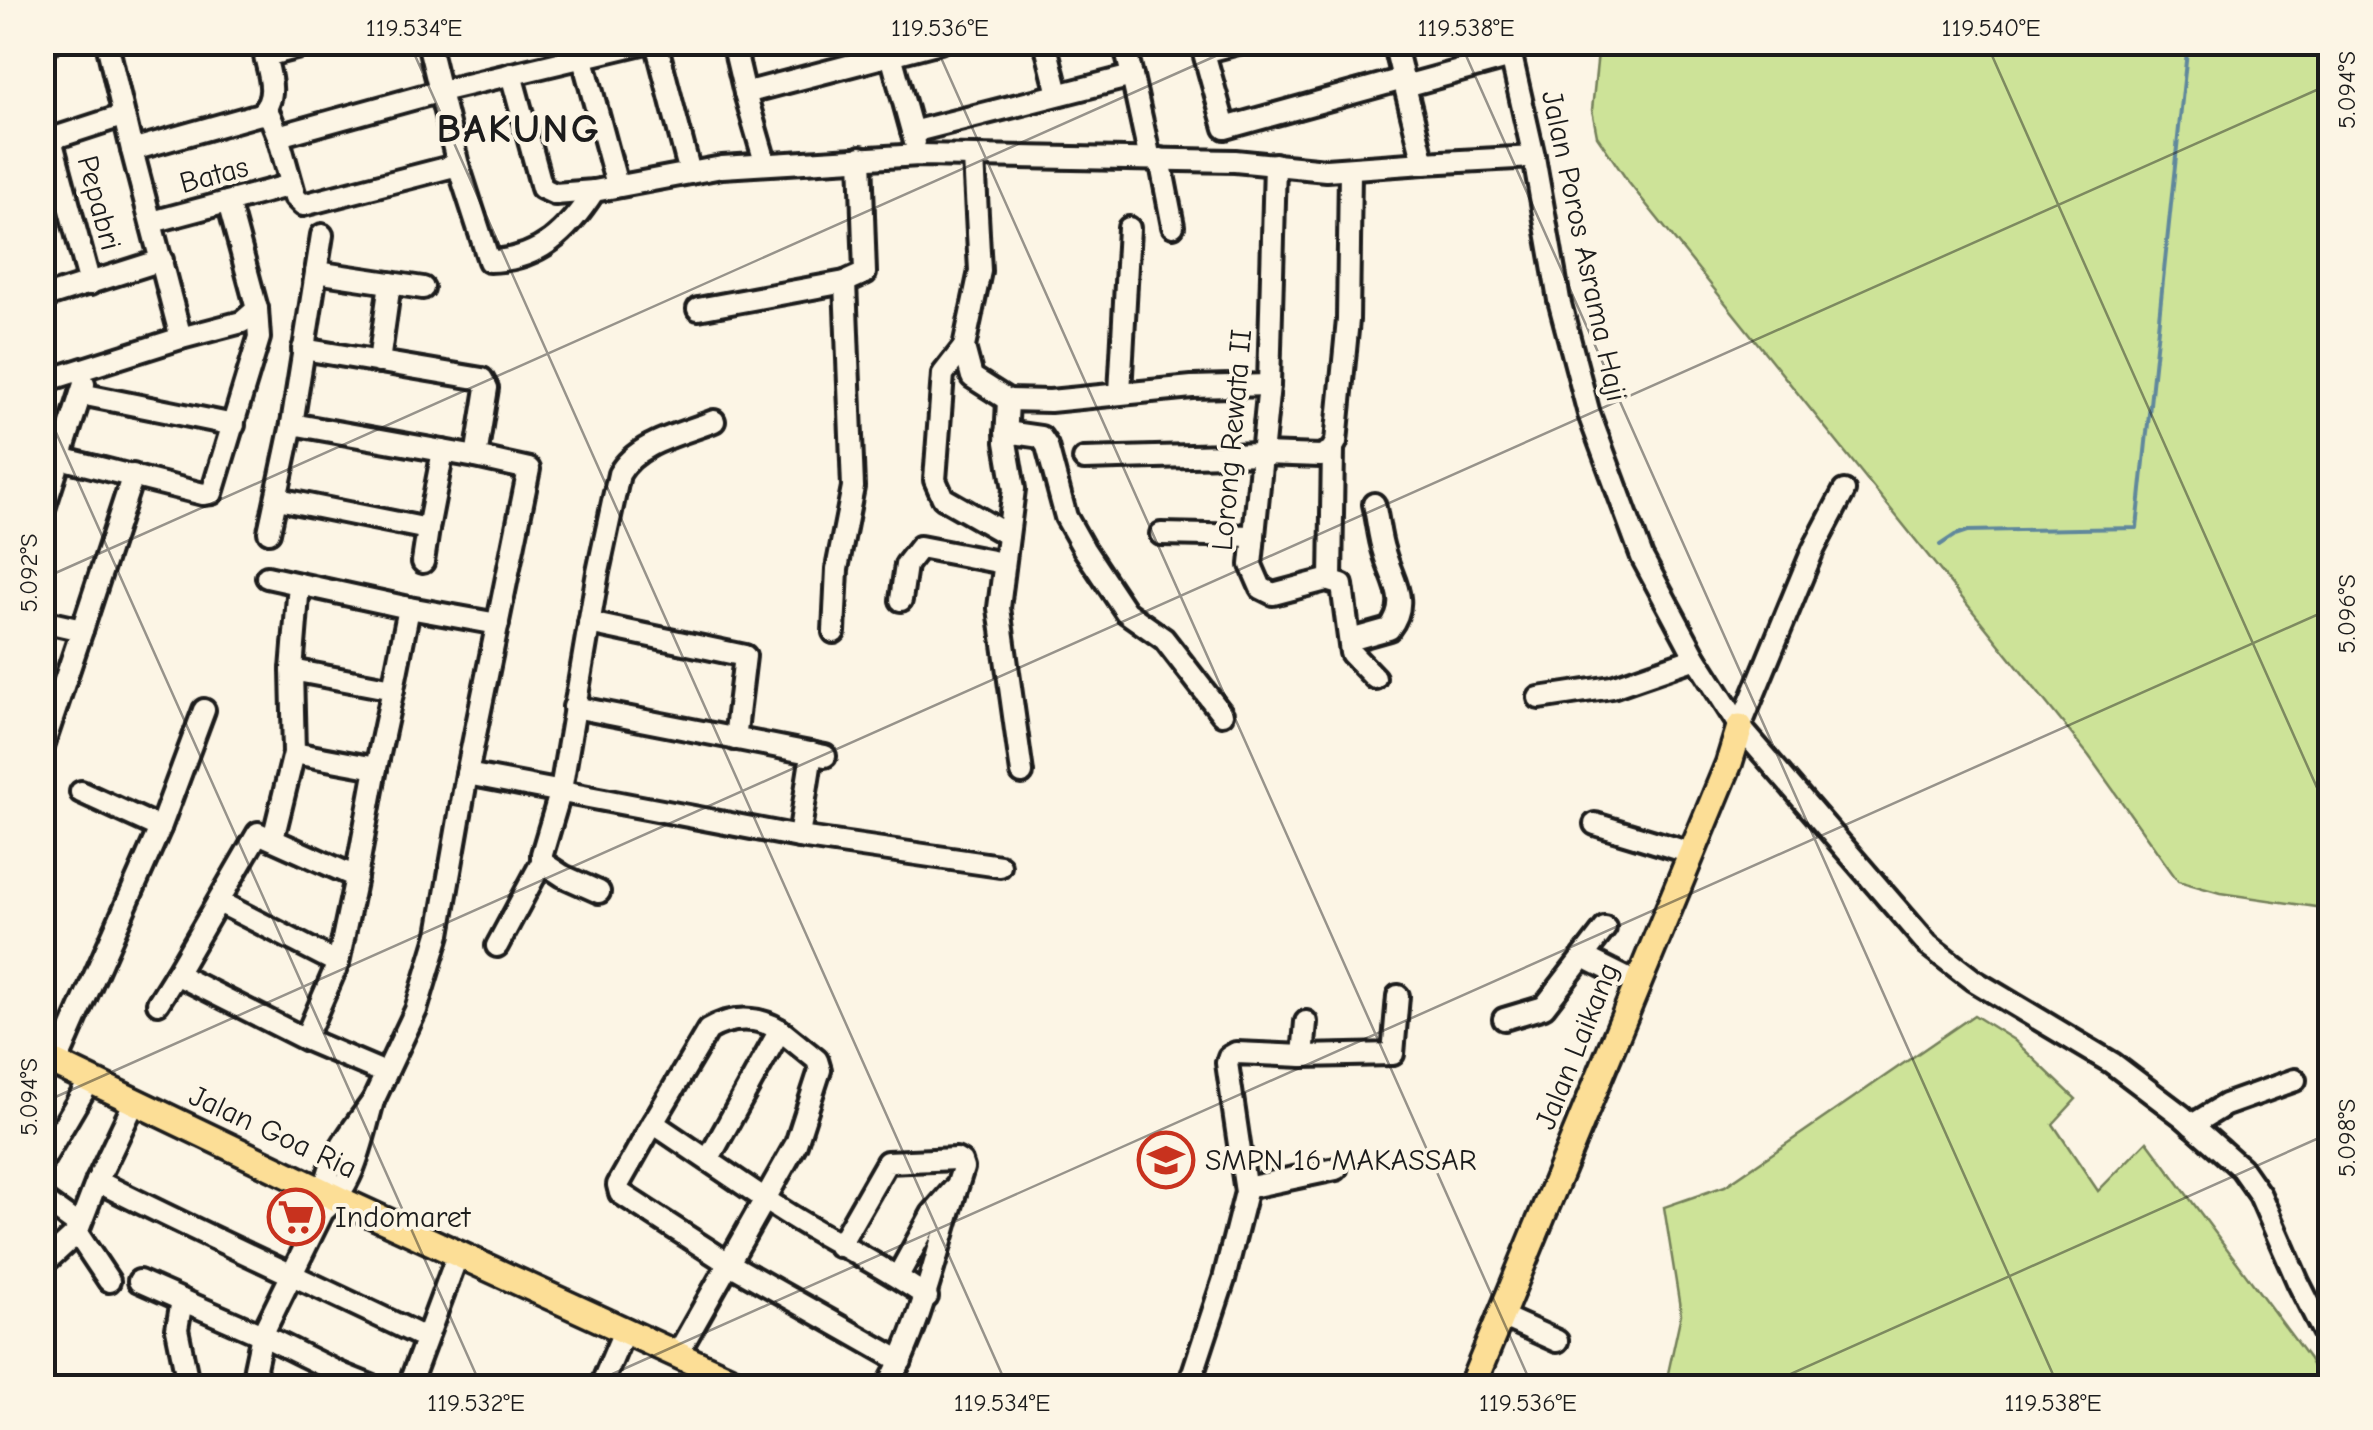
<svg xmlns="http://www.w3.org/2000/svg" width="2373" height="1430" viewBox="0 0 2373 1430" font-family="'Comic Neue',sans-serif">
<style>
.green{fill:#cde398;stroke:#74805a;stroke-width:2.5}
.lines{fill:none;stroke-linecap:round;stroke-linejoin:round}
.stream{stroke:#61889c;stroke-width:4}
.minor-casing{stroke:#1c1c1c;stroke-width:28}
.major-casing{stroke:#1c1c1c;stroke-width:32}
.minor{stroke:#fcf5e5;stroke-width:20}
.major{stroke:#fcde96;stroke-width:25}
.ticks{fill:none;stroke:#1c1c1c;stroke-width:2.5;stroke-opacity:0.45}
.labels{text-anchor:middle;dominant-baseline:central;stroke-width:8;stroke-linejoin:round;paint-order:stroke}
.street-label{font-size:30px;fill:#1c1c1c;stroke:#fcf5e5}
.poi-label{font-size:30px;fill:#1c1c1c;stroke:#fcf5e5;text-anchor:start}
.district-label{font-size:40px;font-weight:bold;letter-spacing:2.5px;fill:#1c1c1c;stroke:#fcf5e5}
.neatline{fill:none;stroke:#1c1c1c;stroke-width:4}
.ticks-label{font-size:25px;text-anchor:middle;fill:#1c1c1c}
</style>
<rect width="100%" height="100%" fill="#fcf5e5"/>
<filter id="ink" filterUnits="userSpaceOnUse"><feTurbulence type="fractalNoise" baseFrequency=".01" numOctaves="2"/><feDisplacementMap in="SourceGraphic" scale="20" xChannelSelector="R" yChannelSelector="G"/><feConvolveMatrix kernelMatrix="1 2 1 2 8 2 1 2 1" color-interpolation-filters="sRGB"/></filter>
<g filter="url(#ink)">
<g class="green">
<path d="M1599,43H2330V909L2220,893L2178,881L2089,756L1629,183L1597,136L1592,110Z"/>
<path d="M1974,1015L2014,1040L2076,1099L2053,1124L2098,1191L2147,1141L2309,1359L2323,1387H1665L1681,1314L1664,1207L1725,1186Z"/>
</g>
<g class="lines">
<path class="stream" d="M1940,545L1955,535L1967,531L2137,528L2188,42"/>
<g class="minor-casing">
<g id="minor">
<path d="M428,42L458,165L489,261C540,260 568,231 594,191L722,167L919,155L1235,161L1326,170L1424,163L1394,42"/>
<path d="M656,42L690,173"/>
<path d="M733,42L745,93L940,42"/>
<path d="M1045,42L1058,94"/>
<path d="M1201,42L1225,128L1403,79"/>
<path d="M1508,42L1534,157L1559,300L1589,414L1642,557L1696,658L1740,727L1928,945L1973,980L2112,1063L2182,1116L2241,1168L2260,1195L2298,1282L2330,1345"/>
<path d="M42,43L51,42"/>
<path d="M107,43L132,150"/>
<path d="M888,44L915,142"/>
<path d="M1204,52L1242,42"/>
<path d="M583,59L617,185"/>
<path d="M511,74L542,188L555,194L594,191"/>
<path d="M1132,76L1150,159"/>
<path d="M1405,86L1511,57"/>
<path d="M745,93L765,162"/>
<path d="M260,114L270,116L278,136L441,91L647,42"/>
<path d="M912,132L1132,76L1124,42"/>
<path d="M278,136L295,197L303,205L458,165"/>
<path d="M51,139L90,284"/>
<path d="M42,142L122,116"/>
<path d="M974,158L980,271L964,347L972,377L1008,400"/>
<path d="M1160,159L1173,226"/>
<path d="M1424,163L1534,157"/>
<path d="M1275,164L1269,385L1251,565L1261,588L1273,594L1326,580L1342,585L1351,653L1375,678"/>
<path d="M152,222L291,185"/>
<path d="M316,272L423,288"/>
<path d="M42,298L162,260"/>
<path d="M698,309L845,282L865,273L861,157"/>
<path d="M181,338L242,322L257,309L228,202"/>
<path d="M964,347L943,374L935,480L943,498L1008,535"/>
<path d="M303,349L482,379L487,388L476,457L529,469L467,774L439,934L416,1010L373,1101"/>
<path d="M379,362L390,283"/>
<path d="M42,382L181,338L132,150L260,114C278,99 270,76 265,56L319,42"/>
<path d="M1120,393L1129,228"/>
<path d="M81,394L234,425"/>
<path d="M292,424L476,457"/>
<path d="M1006,432L1041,437L1047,446L1066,517L1084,549L1126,612L1164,639L1222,714"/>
<path d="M60,458L203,494L212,493L259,338L257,309"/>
<path d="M1084,459L1262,454L1321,456L1331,451L1336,442L1348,320L1350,170"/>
<path d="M278,499L428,529L443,451"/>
<path d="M42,515L84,384"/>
<path d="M269,532L292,424L322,235"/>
<path d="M1161,534L1254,536"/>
<path d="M423,562L428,529"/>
<path d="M267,577L409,608L393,689"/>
<path d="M1331,580L1333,449"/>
<path d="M901,600L906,565L920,547L1003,563"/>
<path d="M409,608L498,624"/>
<path d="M42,621L82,630L42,749"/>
<path d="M589,623L745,656L735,739"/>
<path d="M82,630L133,475"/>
<path d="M834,632L837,569L853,487L845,282"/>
<path d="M1350,640L1389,629C1411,601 1392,581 1384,552C1379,537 1378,520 1374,504"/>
<path d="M292,670L299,584"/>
<path d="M1539,698L1612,687L1696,658"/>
<path d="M574,707L825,756"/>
<path d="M1740,727L1813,550L1844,491"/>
<path d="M294,753L292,670L393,689L376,768"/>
<path d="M1022,773L999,608L1014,489L1006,442L1008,400L1050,401L1192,387L1269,385"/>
<path d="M467,774L799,837L1000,866"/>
<path d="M81,792L160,828L204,710"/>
<path d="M1595,824L1691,853"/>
<path d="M799,837L812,753"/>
<path d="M273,839L294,753L376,768L356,877"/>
<path d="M599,892L563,876L542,862V854L561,790L598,572L619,474C637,442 682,434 714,421"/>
<path d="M219,902L338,963"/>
<path d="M497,946L542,862"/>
<path d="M1584,957L1638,984"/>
<path d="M158,1003L176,974"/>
<path d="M1504,1019L1544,1007L1605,928"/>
<path d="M780,1030L817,1060L820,1070L796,1144L765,1199C817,1236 876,1260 927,1297"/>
<path d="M305,1039L338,963L356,877L258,833L176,974L305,1039L385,1073"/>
<path d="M1303,1056L1393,1054L1398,996"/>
<path d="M56,1064L160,828"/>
<path d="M653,1123L618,1185L620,1193L728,1263L901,1361"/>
<path d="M2192,1125L2225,1105L2295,1080"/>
<path d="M42,1162L89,1082"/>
<path d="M97,1181C205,1236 316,1285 425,1338"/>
<path d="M1246,1188L1336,1169"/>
<path d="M42,1199L78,1225"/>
<path d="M77,1233L109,1281"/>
<path d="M839,1246L887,1162L956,1159L961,1162L963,1168C938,1243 925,1318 887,1388"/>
<path d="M42,1265L77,1233L97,1181L134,1103"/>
<path d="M898,1276L932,1214L953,1190"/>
<path d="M139,1281L182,1300"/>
<path d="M1499,1315L1557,1341"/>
<path d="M678,1353L765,1199L653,1123L708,1030C731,1016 758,1016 780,1030L708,1160"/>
<path d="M189,1388L177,1329L182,1300L262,1335L323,1211C355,1186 362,1139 373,1101C348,1136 321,1166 323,1211"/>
<path d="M260,1388L255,1368L262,1335L341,1374"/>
<path d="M327,1388L341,1374L376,1388"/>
<path d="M408,1388L458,1254"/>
<path d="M600,1388L625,1329"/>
<path d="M1188,1388L1224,1279L1246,1192L1227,1063L1229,1057L1236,1053L1303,1056L1306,1022"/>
</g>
</g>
<g class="major-casing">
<g id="major">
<path d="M42,1057L349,1204L750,1388"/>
<path d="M1471,1388L1729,763L1740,727"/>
</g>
</g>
<use href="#minor" class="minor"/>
<use href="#major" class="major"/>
</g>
</g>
<path class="ticks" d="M409,42L1008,1388M934,42L1533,1388M1460,42L2059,1388M1986,42L2330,817M42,54L69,42M42,401L482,1388M42,579L1247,42M42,1103L2330,84M581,1388L2330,609M1759,1388L2330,1133"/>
<defs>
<g id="school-ring" transform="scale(2.875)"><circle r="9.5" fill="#fcf5e5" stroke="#c8321e" stroke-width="1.5"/><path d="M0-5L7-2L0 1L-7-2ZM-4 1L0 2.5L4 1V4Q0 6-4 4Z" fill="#c8321e"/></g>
<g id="supermarket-ring" transform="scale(2.875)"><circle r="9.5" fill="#fcf5e5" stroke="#c8321e" stroke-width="1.5"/><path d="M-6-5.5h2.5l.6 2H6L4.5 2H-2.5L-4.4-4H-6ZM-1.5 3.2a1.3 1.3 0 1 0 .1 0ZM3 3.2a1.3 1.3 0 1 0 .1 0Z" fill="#c8321e"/></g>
</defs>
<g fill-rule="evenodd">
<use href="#school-ring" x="1166" y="1160"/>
<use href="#supermarket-ring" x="296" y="1217"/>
</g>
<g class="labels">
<g class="street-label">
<text transform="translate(214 175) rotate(-15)">Batas</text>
<text transform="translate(99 203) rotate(75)">Pepabri</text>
<text transform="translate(1584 246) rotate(78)">Jalan Poros Asrama Haji</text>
<text transform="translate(1232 440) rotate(-85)">Lorong Rewata II</text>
<text transform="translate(1577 1046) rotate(-68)">Jalan Laikang</text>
<text transform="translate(273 1132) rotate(25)">Jalan Goa Ria</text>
</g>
<g class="poi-label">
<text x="1205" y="1160">SMPN 16 MAKASSAR</text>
<text x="335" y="1217">Indomaret</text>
</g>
<g class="district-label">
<text x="519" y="129">BAKUNG</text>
</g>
</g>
<rect width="2373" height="1430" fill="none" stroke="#fcf5e5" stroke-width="110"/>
<rect x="55" y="55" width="2263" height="1320" class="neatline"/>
<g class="ticks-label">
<text x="414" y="36">119.534°E</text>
<text x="940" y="36">119.536°E</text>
<text x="1466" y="36">119.538°E</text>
<text x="1991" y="36">119.540°E</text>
<text transform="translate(2346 90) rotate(-90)" y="9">5.094°S</text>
<text transform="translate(28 573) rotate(-90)" y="9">5.092°S</text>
<text transform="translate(2346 614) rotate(-90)" y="9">5.096°S</text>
<text transform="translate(28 1097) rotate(-90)" y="9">5.094°S</text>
<text transform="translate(2346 1138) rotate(-90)" y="9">5.098°S</text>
<text x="476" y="1411">119.532°E</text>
<text x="1002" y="1411">119.534°E</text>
<text x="1528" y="1411">119.536°E</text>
<text x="2053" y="1411">119.538°E</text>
</g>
</svg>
